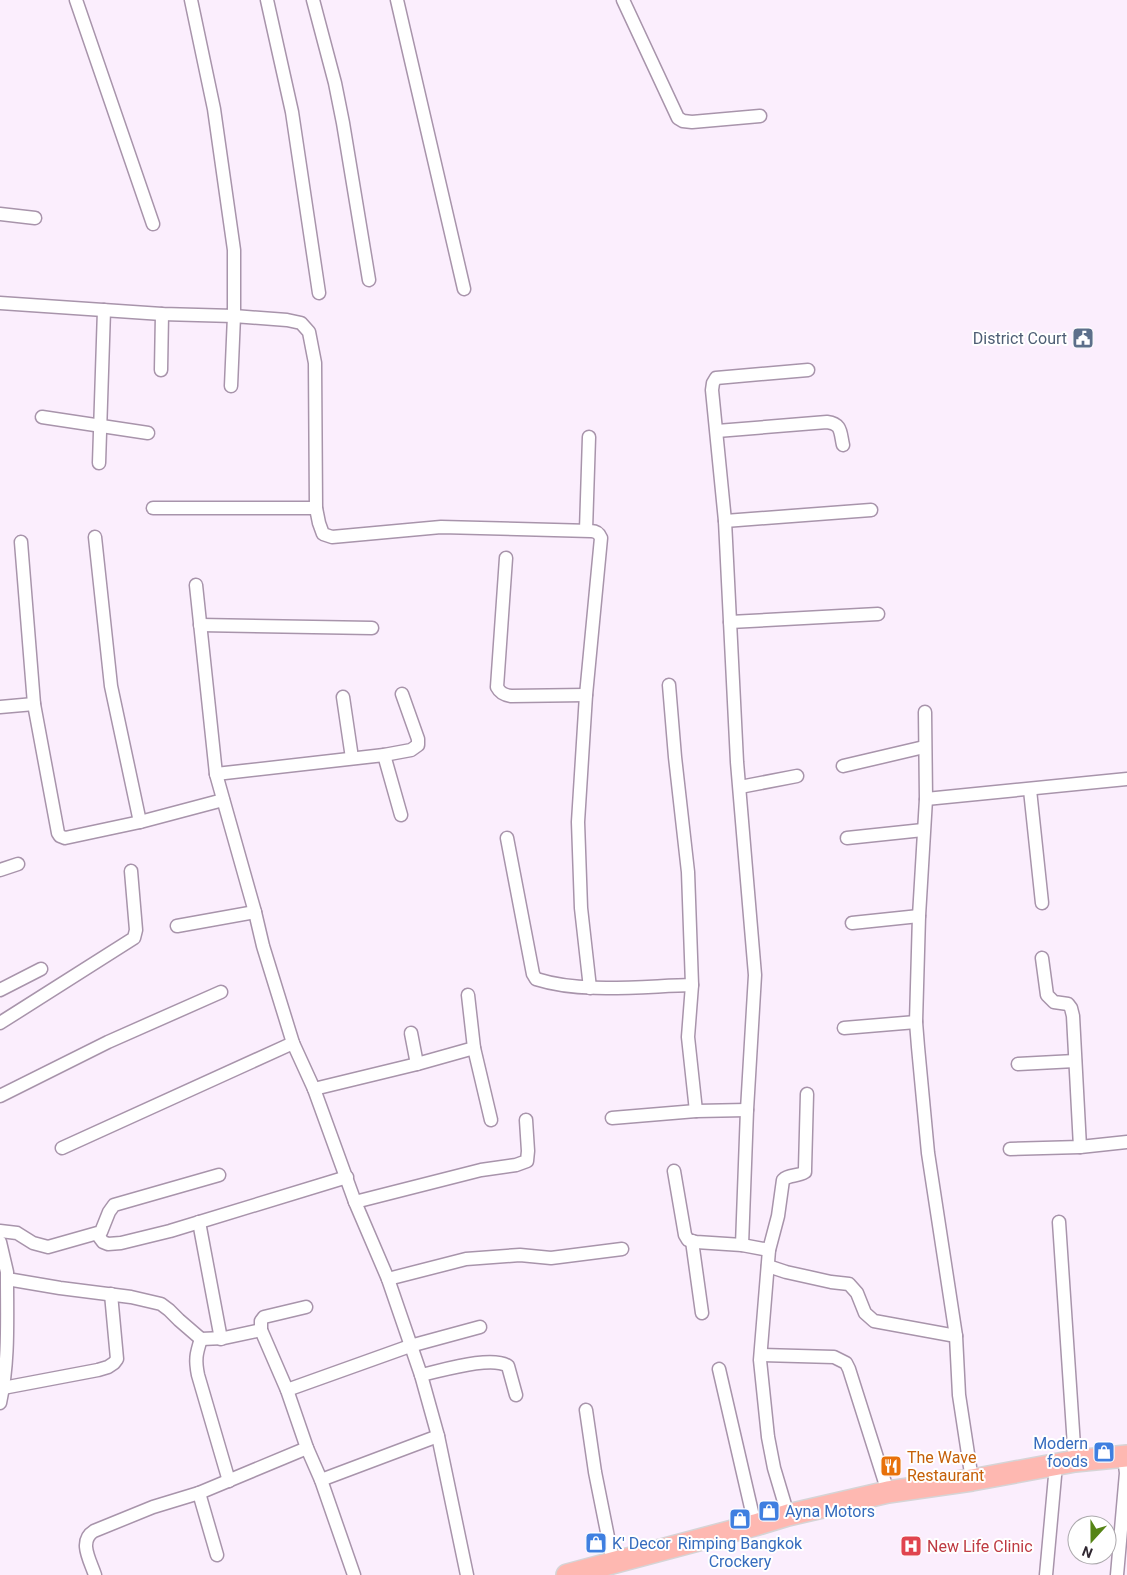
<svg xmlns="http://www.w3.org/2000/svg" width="1127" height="1575" viewBox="0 0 1127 1575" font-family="Roboto,sans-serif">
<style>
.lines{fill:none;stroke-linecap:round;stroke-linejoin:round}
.minor-casing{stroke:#a894ab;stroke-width:15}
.primary-casing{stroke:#d6d4d6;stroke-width:24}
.minor{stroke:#fff;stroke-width:12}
.primary{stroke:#feb8b1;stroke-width:21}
.labels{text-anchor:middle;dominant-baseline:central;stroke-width:4;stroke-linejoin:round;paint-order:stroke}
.service-label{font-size:16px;fill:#4e5e75;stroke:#fff;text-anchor:end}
.shop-label{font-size:16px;fill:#366cbe;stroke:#fff;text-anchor:start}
.food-label{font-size:16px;fill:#c56008;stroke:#fff;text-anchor:start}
.health-label{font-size:16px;fill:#be3a42;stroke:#fff;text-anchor:start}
</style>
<rect width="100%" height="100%" fill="#fbeefd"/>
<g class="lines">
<g class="minor-casing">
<g id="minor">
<path d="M76,0L153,224"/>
<path d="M267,0L292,112L319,293"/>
<path d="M313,0L335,83L343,123L369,280"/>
<path d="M397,0L464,289"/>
<path d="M623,0L678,118L683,121L692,122L760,116"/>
<path d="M0,214L35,218"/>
<path d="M0,303L162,314L234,316V250L214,109L191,0"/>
<path d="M161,370L162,314"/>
<path d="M231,386L234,316L287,320L301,323L309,332L315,363L316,508L319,523L323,534L332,537L441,527L591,531C596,531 599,533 601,538L586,695L578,822L581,908L590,988"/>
<path d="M42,417L148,433"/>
<path d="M717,431L827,422C842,424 840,432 843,445"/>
<path d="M99,463L104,310"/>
<path d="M153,508H316"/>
<path d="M725,521L871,510"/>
<path d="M586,530L589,437"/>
<path d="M95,537L111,686L140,822"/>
<path d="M21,542L34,704L58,833L60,836L65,838L140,822L223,800"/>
<path d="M506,558L497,687C500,693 504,695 511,696L586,695"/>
<path d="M196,585L216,774L255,912L263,946L293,1043L314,1089L355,1202L388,1279L421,1375L438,1436L467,1575"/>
<path d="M730,622L878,614"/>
<path d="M200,625L372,628"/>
<path d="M669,685L675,757L688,872L692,985L688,1037L696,1111"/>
<path d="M343,697L352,758"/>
<path d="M0,707L34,704"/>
<path d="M925,712L926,799L919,916L916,1022L918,1047L928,1153L956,1336L959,1395L972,1480"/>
<path d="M384,755L401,815"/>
<path d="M843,766L924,747"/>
<path d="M216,774L384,755L411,750L418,745V739L402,694"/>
<path d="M740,787L797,776"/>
<path d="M1030,790L1042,903"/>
<path d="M926,799L1127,779"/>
<path d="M507,838L533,974L536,979C583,994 643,986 692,985"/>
<path d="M847,838L923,830"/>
<path d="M0,870L18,864"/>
<path d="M852,923L919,916"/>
<path d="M177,926L255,912"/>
<path d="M1042,958L1047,995L1054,1002L1068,1004L1071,1008L1073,1016L1080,1147"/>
<path d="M0,990L41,969"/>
<path d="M0,1023L134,938L136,930L131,871"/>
<path d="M844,1028L916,1022"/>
<path d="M411,1033L417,1064"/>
<path d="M474,1048L491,1120"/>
<path d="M1018,1064L1075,1061"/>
<path d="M314,1089L417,1064L474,1048L468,995"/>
<path d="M0,1096L108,1042L221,992"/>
<path d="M612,1118L696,1111L747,1110"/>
<path d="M62,1148L293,1043"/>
<path d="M1010,1149L1080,1147L1127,1142"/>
<path d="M674,1171L685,1235L688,1240L696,1242L742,1245L769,1250"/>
<path d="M355,1202L481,1170L516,1165L527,1161L528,1151L526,1120"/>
<path d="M199,1222L221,1339"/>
<path d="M1059,1222L1075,1461"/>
<path d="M0,1231L17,1233L33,1243L48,1247L101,1232L109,1212L114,1205L219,1175"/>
<path d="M97,1234L103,1242L108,1244L121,1243L170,1231L347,1177"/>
<path d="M692,1241L702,1313"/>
<path d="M0,1242L7,1272V1279C7,1320 9,1362 0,1403"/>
<path d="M742,1245L747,1110L755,975L737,762L725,521L712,390L713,383L716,378L808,370"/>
<path d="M768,1266L786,1272L831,1282L849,1284L857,1293L865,1313L874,1321L956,1336"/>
<path d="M7,1279L60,1288L131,1297L161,1304L169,1310L179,1320L201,1339L224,1338L261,1330"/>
<path d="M388,1279L466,1259L520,1255L551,1258L622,1249"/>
<path d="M306,1307L264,1317L261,1321V1330L287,1390L307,1448L321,1480L354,1575"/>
<path d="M201,1339C196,1354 195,1360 198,1375L229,1481"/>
<path d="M761,1355L834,1357L846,1363L849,1369L888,1492"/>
<path d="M719,1369L755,1525"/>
<path d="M421,1375C441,1371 491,1355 508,1366L516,1395"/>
<path d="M3,1388L98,1370L108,1367L114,1363L117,1359L111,1294"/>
<path d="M287,1390L410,1346L480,1327"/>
<path d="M586,1410L595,1472L613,1562"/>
<path d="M321,1480L438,1436"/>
<path d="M199,1493L217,1555"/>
<path d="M788,1515L774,1468L768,1437L760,1360L769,1250L778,1216L783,1180C789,1174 797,1177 805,1172V1169L807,1094"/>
<path d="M95,1575C90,1560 78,1541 94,1531L153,1507L199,1493L307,1448"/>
<path d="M1046,1575L1056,1465"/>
<path d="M1117,1575L1126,1473L1124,1457"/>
</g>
</g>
<g class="primary-casing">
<path id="primary" d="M567,1575L755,1525L788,1515L888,1492L972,1480L1075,1461L1127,1456"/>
</g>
<use href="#minor" class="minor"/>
<use href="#primary" class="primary"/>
</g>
<defs>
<g id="civic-square" transform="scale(1.125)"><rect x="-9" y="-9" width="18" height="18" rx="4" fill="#5c6f8a" stroke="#fff"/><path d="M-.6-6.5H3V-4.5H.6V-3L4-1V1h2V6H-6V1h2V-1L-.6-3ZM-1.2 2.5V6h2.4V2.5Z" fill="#fff"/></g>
<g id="shop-square" transform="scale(1.125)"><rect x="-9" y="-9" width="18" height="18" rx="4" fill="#3f7fe0" stroke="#fff"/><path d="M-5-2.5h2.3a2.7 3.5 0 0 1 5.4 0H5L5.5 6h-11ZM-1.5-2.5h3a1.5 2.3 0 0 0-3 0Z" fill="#fff"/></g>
<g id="restaurant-square" transform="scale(1.125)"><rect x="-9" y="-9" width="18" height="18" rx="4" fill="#e8710a" stroke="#fff"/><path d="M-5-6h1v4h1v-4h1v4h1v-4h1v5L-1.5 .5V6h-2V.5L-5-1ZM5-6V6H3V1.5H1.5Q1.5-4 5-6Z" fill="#fff"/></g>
<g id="hospital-square" transform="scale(1.125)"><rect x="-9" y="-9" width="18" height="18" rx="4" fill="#e0444e" stroke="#fff"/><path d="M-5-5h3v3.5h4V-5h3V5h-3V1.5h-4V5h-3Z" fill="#fff"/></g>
</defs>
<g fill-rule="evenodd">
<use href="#civic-square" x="1083" y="338"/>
<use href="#shop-square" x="1104" y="1452"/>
<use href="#restaurant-square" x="891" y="1466"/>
<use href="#shop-square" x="769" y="1511"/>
<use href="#shop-square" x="740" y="1519"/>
<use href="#shop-square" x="596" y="1543"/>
<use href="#hospital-square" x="911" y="1546"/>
</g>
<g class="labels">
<g class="service-label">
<text x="1067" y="338">District Court</text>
</g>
<g class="shop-label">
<text x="1088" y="1443" text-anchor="end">Modern<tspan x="1088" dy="18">foods</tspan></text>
<text x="785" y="1511">Ayna Motors</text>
<text x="612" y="1543">K' Decor</text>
<text x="740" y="1543" text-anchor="middle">Rimping Bangkok<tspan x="740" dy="18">Crockery</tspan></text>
</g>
<g class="food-label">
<text x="907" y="1457">The Wave<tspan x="907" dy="18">Restaurant</tspan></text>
</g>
<g class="health-label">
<text x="927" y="1546">New Life Clinic</text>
</g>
</g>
<g transform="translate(1092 1540) rotate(201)"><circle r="24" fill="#ffffff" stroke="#aca9ad"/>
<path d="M0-4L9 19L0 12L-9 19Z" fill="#558415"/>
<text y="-8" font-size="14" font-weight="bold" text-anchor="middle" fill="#302731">N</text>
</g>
</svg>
